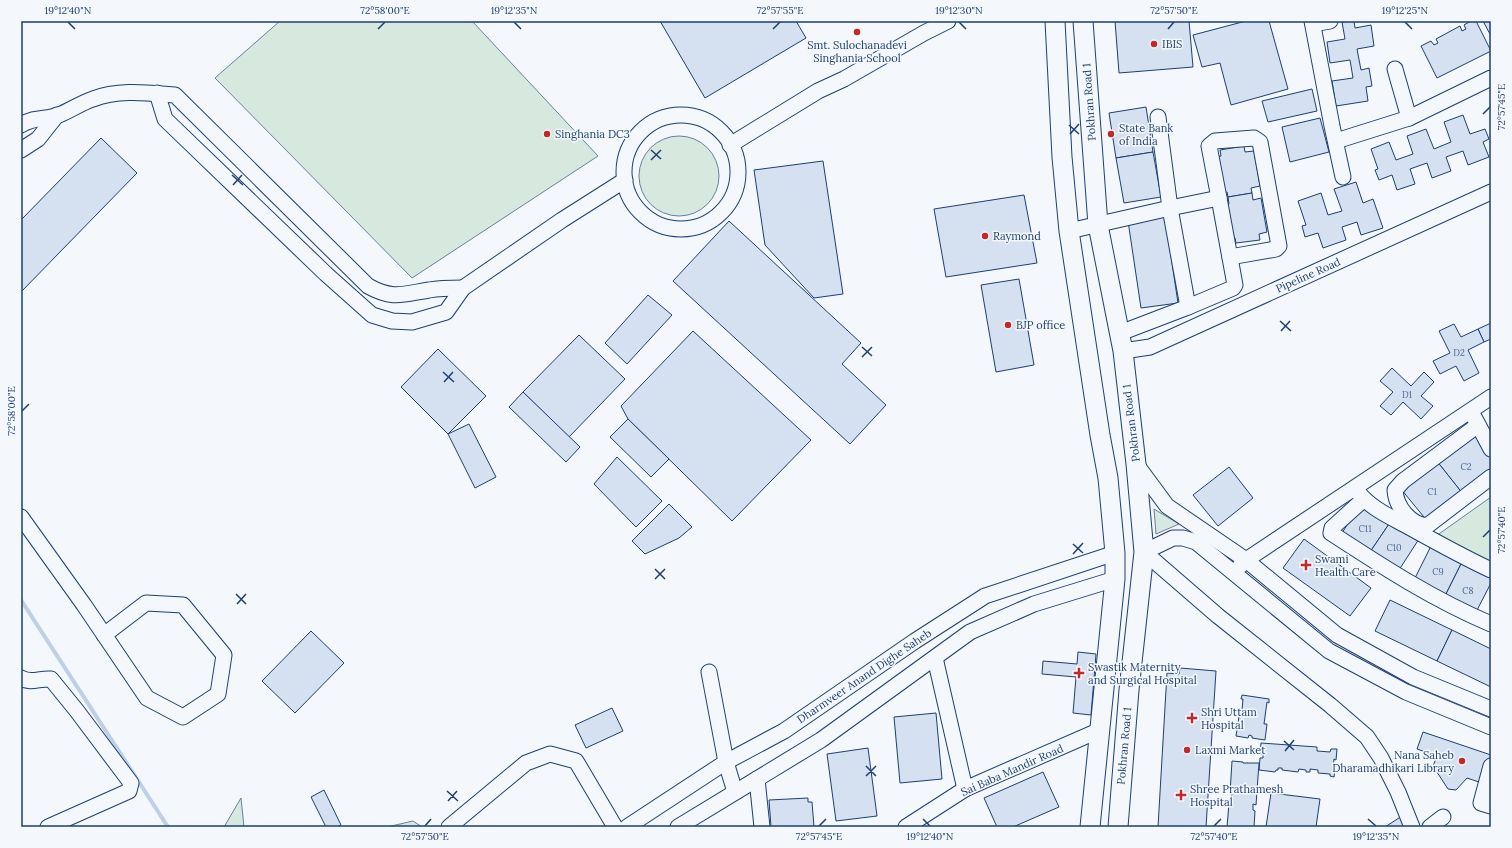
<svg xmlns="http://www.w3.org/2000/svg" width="1512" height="848" viewBox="0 0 1512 848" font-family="Lora,serif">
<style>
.green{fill:#d7e8df;stroke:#687fa3}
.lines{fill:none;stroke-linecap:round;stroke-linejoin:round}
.stream{stroke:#bed0e5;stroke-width:4}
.building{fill:#d5e0f0;stroke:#1d3f73}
.minor-casing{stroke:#1d3f73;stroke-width:17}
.major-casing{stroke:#1d3f73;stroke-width:21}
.minor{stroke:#f4f7fb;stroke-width:15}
.major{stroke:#f4f7fb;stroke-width:19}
.ticks{fill:none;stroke:#1d3f73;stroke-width:1.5}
.poi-dot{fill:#c62828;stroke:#f4f7fb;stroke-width:1.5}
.labels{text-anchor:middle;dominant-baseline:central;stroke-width:3;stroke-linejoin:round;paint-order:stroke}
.number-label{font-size:9px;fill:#4b6792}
.poi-label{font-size:11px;fill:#1d3f73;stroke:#f4f7fb;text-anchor:start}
.street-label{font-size:11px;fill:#1d3f73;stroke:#f4f7fb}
.neatline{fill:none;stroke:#1d3f73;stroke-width:1.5}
.ticks-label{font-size:10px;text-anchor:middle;fill:#1d3f73}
</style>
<rect width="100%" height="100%" fill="#f4f7fb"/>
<g class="green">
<path d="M280,21H472L598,156L412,278L215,78Z"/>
<circle cx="679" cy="176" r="40"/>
<path d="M1491,497V563L1436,536Z"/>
<path d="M1154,509L1179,524L1156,534Z"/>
<path d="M241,798L244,827H224Z"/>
<path d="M413,821L422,827H387Z"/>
</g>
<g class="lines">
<path class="stream" d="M21,600L168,827"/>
</g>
<g class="building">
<path d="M660,21H796L806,38L705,98Z"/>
<path d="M1115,21H1189L1193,67L1119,73Z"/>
<path d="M1246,21H1269L1288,89L1231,105L1220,63L1202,67L1193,35Z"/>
<path d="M1354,21L1355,28L1371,25L1374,46L1357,49L1361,70L1369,68L1372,86L1366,87L1368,101L1336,106L1332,81L1353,78L1350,60L1330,63L1327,42L1345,39L1342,22Z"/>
<path d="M1471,21H1476L1491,51L1437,78L1421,46L1431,41L1434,45L1438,43L1436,39L1460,26L1462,31L1466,29L1464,25Z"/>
<path d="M1483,21H1491V36Z"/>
<path d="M1312,89L1317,111L1268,122L1262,101Z"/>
<path d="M1146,107L1153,152L1116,158L1109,113Z"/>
<path d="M1463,115L1470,134L1485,129L1489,139L1483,142L1489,157L1468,165L1463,151L1446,157L1451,171L1432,178L1427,163L1410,169L1415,184L1397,190L1392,175L1379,180L1375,170L1378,169L1371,149L1389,142L1396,160L1413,154L1407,136L1426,129L1434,149L1451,142L1444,122Z"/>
<path d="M1320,118L1329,152L1290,162L1282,127Z"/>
<path d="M101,138L137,173L21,292V220Z"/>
<path d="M1244,146L1245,152L1254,151L1260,186L1251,188L1252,193L1228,197L1227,192L1219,193L1213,158L1221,156L1220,150Z"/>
<path d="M1153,152L1161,197L1124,203L1116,158Z"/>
<path d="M823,161L843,294L814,298L765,245L754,170Z"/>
<path d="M1356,182L1363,203L1373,199L1383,228L1361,235L1357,222L1342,227L1346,240L1323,248L1318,233L1305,237L1302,226L1306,225L1298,201L1321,193L1328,215L1342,211L1334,189Z"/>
<path d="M1252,193L1253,200L1261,198L1267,232L1259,234L1260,240L1236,243L1235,238L1228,239L1223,205L1229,204L1228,197Z"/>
<path d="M1024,195L1037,263L946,277L934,209Z"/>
<path d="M1165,216L1178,303L1141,308L1128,221Z"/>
<path d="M729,221L861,343L842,364L886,405L850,444L673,281Z"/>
<path d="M1019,279L1034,365L996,372L981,285Z"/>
<path d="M648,295L672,315L627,364L605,343Z"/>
<path d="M1491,323V339L1484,342L1478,329Z"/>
<path d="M1454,324L1461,337L1478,329L1484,342L1468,350L1479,373L1464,381L1456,366L1440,374L1433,361L1450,353L1439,331Z"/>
<path d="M693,331L811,440L732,521L628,419L621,406Z"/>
<path d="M579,335L625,379L569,437L523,392Z"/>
<path d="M438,349L486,396L448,434L401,387Z"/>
<path d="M1392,368L1411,386L1424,372L1434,382L1421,396L1433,406L1421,419L1403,402L1391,415L1380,406L1393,392L1380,381Z"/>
<path d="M523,392L580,447L566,462L509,407Z"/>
<path d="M628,419L669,459L651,477L610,437Z"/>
<path d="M469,424L496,477L475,488L448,434Z"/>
<path d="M1472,432L1491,457V472L1463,494L1436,460Z"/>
<path d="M617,457L662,501L636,527L594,484Z"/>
<path d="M1436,460L1463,494L1428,522L1401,489Z"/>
<path d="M1229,467L1253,498L1218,526L1193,495Z"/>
<path d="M1362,502L1391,521L1368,555L1340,536Z"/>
<path d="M669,504L692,527L679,538L645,554L632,541Z"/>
<path d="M1391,521L1419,539L1397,573L1368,555Z"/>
<path d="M1304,539L1371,588L1350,616L1283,568Z"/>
<path d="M1432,544L1463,560L1444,598L1413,582Z"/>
<path d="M1463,560L1491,574V583L1475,614L1444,598Z"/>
<path d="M1390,600L1452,630L1437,661L1375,631Z"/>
<path d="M1452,630L1491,649V687L1437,661Z"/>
<path d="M311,631L344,663L295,713L262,681Z"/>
<path d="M1078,652L1096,654L1091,715L1073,713L1076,677L1042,674L1043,661L1077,664Z"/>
<path d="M1180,668L1216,671L1206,827H1158L1167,673L1179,674Z"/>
<path d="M1242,695L1269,699V703L1267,702L1264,724H1267L1265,740L1252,738V736L1249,735L1248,738L1236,736L1240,710H1242L1243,699H1241Z"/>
<path d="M612,708L623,731L586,748L575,725Z"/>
<path d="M936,713L942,779L900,783L894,717Z"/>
<path d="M1423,732L1491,755L1482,783L1467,778L1456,790L1448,789L1433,766L1437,756L1417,749Z"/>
<path d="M1261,743L1317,747V751L1330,752L1331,749H1337L1336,760L1334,759L1333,770H1335L1334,777L1330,776V774L1318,773V770L1310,769V772H1306V770L1299,769L1298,772L1282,770V768H1278V770H1276L1275,772L1259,770L1260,758H1263V754H1260Z"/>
<path d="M868,748L877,816L836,821L827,754Z"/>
<path d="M1232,761L1243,762V763H1259L1256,805L1253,804V810L1255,811L1254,827H1227L1229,803H1231L1232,793H1230Z"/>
<path d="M1043,772L1059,807L1013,827H997L984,798Z"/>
<path d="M324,790L341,825L337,827H326L311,797Z"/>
<path d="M1271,793L1320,799L1316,827H1266Z"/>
<path d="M808,798V802H812L814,827H771L769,800Z"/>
<path d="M1402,816L1405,827H1385Z"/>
</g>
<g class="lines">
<g class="minor-casing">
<g id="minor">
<path d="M1312,21L1332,126L1343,177"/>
<path d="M1313,24L1330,21"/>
<path d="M1395,69L1409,118"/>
<path d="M157,93L165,119L326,274L372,315L392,321L412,322L446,312L463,288L562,220L625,180"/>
<circle cx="681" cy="172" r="57"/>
<path d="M1158,117L1170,208L1188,307L1233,288L1235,285L1219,198"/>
<path d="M21,125C36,116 45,120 59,115C71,110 81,103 93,99C119,89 148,93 175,95L368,286C393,300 403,294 429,290C440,288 452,288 463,288"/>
<path d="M1336,141L1409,118L1491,78"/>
<path d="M730,145L818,91L844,79L924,33L948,21"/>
<path d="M21,150L38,139L57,115"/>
<path d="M1069,231L1170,208L1219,198L1209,146L1215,141L1254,138L1260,142L1279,246L1276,249L1230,257"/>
<path d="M1120,333L1188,307"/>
<path d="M1123,351L1150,347L1491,192"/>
<path d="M1474,417L1491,449"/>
<path d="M1478,425L1403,481L1395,490C1396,507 1410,524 1427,526L1491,477"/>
<path d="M1136,464L1167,506L1246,560L1337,635L1413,677L1491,709"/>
<path d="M1358,492C1370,508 1391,517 1409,527C1436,542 1463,557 1491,570"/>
<path d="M1364,499L1332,528L1331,533C1383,567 1434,600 1491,624"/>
<path d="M21,517L84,605L147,698L183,717L218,694L224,655L183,605L146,603L104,635"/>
<path d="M1240,566L1246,560L1491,397"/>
<path d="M935,658L965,789"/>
<path d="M709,672L726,762L735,792"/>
<path d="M21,678C31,684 39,678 51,679L77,711L131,783L129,791L48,827"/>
<path d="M1491,766L1481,803L1491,806"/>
<path d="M757,779L762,827"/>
<path d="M449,827L526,763L550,754L576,761L615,827"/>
<path d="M627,827L726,762L784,731L915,641L985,596L1115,553"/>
<path d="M678,827L821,740L970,632L1034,604L1115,579"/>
<path d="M906,827L965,789L1100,730"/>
<path d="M1412,827L1398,792L1381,758L1367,737L1330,705L1218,616L1144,552L1173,538H1183L1196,542L1329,651L1406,692L1491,727"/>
<path d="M1430,827L1443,817"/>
</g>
</g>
<g class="major-casing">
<g id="major">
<path d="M1055,21L1062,157L1069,231L1100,435L1108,478L1115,553V579L1090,827"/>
<path d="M1083,21L1098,225L1123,351L1136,464L1144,552L1129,690L1118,827"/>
</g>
</g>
<use href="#minor" class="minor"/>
<use href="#major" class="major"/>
</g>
<path class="ticks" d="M68,22L75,29M514,22L521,29M959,22L966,29M1405,22L1412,29M378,29L385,22M773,29L780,22M1168,29L1174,22M1483,114L1490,107M1069,125L1079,134M1070,134L1079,124M651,150L661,159M651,160L661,150M232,175L243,185M233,185L242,175M1280,321L1291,331M1281,331L1290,321M862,347L872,356M862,357L872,347M443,372L454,382M444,382L453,372M22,411L29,404M1483,537L1490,530M1073,544L1083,553M1073,554L1083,543M655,569L665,579M655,579L665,569M236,594L246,604M237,604L246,594M1284,741L1294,750M1285,751L1294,740M866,766L876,776M866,776L876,766M447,791L458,801M448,801L457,791M923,819L930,826M1368,819L1376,826M425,826L431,819M819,826L826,819M1214,826L1221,819"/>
<g class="poi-dot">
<circle cx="857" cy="32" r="4"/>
<circle cx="1154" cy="44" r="4"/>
<circle cx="547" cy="134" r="4"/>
<circle cx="1111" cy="134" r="4"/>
<circle cx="985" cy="236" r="4"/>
<circle cx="1008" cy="325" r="4"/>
<path d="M1304 559h4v4h4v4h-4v4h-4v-4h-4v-4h4z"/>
<path d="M1077 667h4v4h4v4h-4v4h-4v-4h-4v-4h4z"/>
<path d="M1190 712h4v4h4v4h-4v4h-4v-4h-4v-4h4z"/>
<circle cx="1187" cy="750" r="4"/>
<circle cx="1462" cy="761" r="4"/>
<path d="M1179 789h4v4h4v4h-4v4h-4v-4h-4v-4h4z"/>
</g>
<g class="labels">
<g class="number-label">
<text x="1459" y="352">D2</text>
<text x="1407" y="394">D1</text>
<text x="1466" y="466">C2</text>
<text x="1432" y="491">C1</text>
<text x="1365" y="528">C11</text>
<text x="1394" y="547">C10</text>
<text x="1438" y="571">C9</text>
<text x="1468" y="590">C8</text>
</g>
<g class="poi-label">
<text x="1162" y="44">IBIS</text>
<text x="857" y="45" text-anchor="middle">Smt. Sulochanadevi<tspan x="857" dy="13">Singhania School</tspan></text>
<text x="1119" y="128">State Bank<tspan x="1119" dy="13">of India</tspan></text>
<text x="555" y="134">Singhania DC3</text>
<text x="993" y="236">Raymond</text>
<text x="1016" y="325">BJP office</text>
<text x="1315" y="559">Swami<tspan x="1315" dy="13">Health Care</tspan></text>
<text x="1088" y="667">Swastik Maternity<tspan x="1088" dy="13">and Surgical Hospital</tspan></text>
<text x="1201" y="712">Shri Uttam<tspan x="1201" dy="13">Hospital</tspan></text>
<text x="1195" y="750">Laxmi Market</text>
<text x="1454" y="755" text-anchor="end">Nana Saheb<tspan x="1454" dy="13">Dharamadhikari Library</tspan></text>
<text x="1190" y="789">Shree Prathamesh<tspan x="1190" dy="13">Hospital</tspan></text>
</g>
<g class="street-label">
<text transform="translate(1089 102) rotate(-94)">Pokhran Road 1</text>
<text transform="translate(1308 275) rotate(-24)">Pipeline Road</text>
<text transform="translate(1131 423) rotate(-97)">Pokhran Road 1</text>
<text transform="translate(864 676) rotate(-34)">Dharmveer Anand Dighe Saheb</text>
<text transform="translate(1124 746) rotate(-85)">Pokhran Road 1</text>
<text transform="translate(1012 770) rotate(-24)">Sai Baba Mandir Road</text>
</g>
</g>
<rect width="1512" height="848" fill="none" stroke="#f4f7fb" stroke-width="44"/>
<rect x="22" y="22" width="1468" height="804" class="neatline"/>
<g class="ticks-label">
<text x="68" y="14">19°12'40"N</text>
<text x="385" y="14">72°58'00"E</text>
<text x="514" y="14">19°12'35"N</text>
<text x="780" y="14">72°57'55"E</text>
<text x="959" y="14">19°12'30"N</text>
<text x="1174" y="14">72°57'50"E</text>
<text x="1405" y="14">19°12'25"N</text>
<text transform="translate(1501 107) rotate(-90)" y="4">72°57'45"E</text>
<text transform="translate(11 411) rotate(-90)" y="4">72°58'00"E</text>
<text transform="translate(1501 530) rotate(-90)" y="4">72°57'40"E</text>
<text x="425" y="840">72°57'50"E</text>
<text x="819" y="840">72°57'45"E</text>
<text x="930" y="840">19°12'40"N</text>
<text x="1214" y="840">72°57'40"E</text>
<text x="1376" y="840">19°12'35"N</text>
</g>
</svg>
